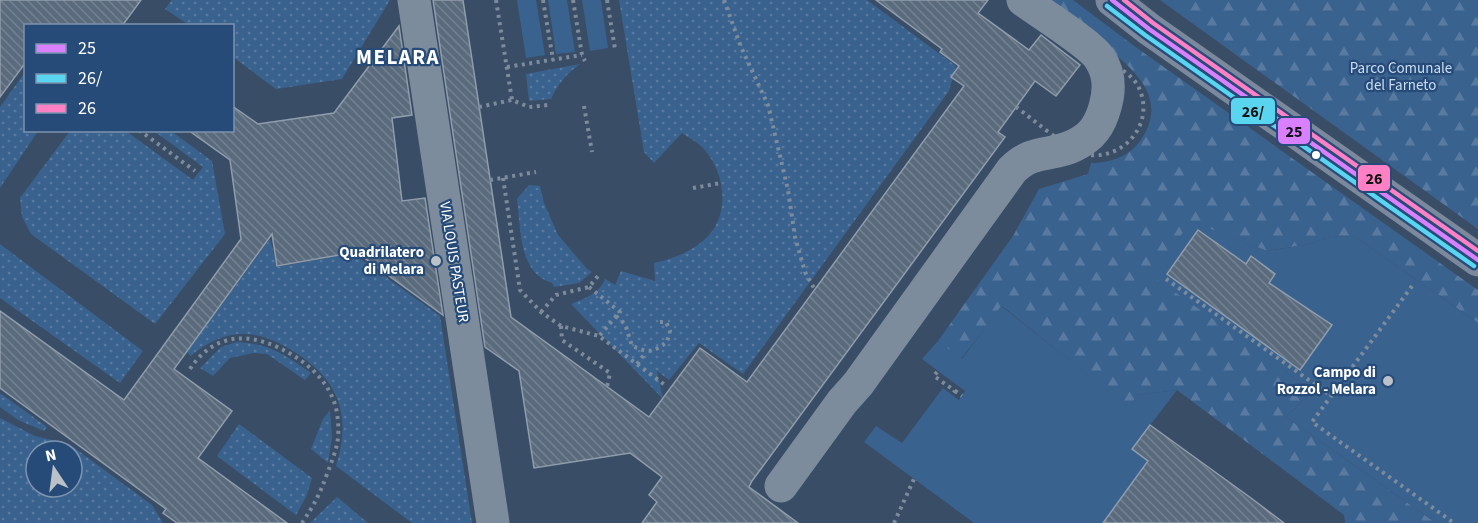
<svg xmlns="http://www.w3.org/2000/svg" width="1478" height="523" viewBox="0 0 1478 523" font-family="'Source Sans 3',sans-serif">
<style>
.grass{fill:url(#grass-dots);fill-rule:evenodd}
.forest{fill:url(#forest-firs)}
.garden{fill:#3a628f}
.building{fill:url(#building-back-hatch);stroke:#909dac;stroke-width:1.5}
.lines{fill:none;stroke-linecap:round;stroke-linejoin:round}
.path{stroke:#7d8c9d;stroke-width:4;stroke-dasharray:3 4.5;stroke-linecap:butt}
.minor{stroke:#7d8c9d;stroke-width:33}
.major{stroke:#7c899c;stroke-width:33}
.path-bridge{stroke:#7d8c9d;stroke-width:4;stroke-dasharray:3 4.5;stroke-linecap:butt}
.bus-1-casing{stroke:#274b78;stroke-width:9}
.bus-2-casing{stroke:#274b78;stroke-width:9}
.bus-3-casing{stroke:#274b78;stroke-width:9}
.bus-1{stroke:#d880ff;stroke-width:4.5}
.bus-2{stroke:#5ad5f0;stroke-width:4.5}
.bus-3{stroke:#ff80c5;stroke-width:4.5}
.bus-dot{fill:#fff;stroke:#274b78;stroke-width:2}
.poi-dot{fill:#bac1c9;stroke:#274b78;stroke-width:2}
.labels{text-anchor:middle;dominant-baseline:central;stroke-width:4.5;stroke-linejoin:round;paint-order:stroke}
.park-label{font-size:15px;fill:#cbddf3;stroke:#274b78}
.poi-label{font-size:15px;font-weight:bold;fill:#fff;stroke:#274b78;text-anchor:end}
.street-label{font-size:15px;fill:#fff;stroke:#274b78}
.district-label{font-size:21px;font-weight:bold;letter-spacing:1.5px;fill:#fff;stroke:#274b78}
.line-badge{stroke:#274b78;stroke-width:2}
.pale-badge-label{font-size:16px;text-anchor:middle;font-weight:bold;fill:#111}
</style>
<defs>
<pattern id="grass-dots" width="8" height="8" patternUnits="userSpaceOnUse" patternTransform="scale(1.5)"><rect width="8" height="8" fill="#3a628f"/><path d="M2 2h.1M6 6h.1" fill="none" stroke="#587aa0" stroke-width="1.8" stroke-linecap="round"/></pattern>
<pattern id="forest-firs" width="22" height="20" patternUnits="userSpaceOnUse" patternTransform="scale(1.5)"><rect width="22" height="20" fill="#3a628f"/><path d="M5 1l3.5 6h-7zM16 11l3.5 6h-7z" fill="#587aa0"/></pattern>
<pattern id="building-back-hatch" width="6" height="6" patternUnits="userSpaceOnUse" patternTransform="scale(1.5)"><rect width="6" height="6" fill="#5b6b7e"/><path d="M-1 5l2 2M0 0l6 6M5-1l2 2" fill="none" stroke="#748191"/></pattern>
</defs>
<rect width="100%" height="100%" fill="#394d66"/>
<g class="grass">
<path d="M172,0H390L342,79L276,89L233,57L232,26L189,25L165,9Z"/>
<path d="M619,0H867L956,66L949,91L743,374L699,343L669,380L657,371L663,399L571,304C585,298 599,294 605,279L615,285L621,271L655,281L654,263C672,259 689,253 704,240C731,217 726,174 704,149C699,143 689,138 682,133L654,163L644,152Z"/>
<path d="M580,64C567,73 558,84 551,99L529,101L526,74Z"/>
<path d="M23,75L25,77L26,130L38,131L0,188V107Z"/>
<path d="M70,131H126L193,180L203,167L154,131H171L212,161L225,234L155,324L31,234L22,217L20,198Z"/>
<path d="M529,185L540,186L544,203L558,235L587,269L592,272L579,283L554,287L552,283C518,273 521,228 517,199Z"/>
<path d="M323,232L440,316L472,523H412L336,466C343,444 346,421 337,398C330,381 319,370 305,359C265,330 230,323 191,356L187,352L270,239L277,267L328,258Z"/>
<path d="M0,244L143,351L120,383L0,298Z"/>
<path d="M237,342C270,344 284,354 311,373L305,380L267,354L253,353L230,358L213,376L200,368L221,347Z"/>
<path d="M0,393L47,427L44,431L18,420L0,407Z"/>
<path d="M330,410L332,437L328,463L311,449L323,419Z"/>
<path d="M0,418L35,436L69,444L152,505L163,523H0ZM36,451H72V487H36Z"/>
<path d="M239,424L312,478L306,497L296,515L217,456Z"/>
<path d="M337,497L368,523H310Z"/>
</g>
<g class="forest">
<path d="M1042,0H1073L1137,48L1478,290V323L1354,236L1330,237L1310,244L1267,251L1190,222L1285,370L1311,393L1286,417L1436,523H1345L1344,515L1177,390L1137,395L1129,408L1002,306L961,359L938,341L1013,236L1039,189L1088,174L1091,163C1111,163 1131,156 1142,138C1171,94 1126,62 1094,39C1077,26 1060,13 1042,0Z"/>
<path d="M1160,0H1478V229Z"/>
</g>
<g class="garden">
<path d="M517,0H536L545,55L526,58Z"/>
<path d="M548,0H567L575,52L556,54Z"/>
<path d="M582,0H601L608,48L590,51Z"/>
<path d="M1190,221L1267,251L1310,244L1330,237L1354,236L1478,323V523H1436L1286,417L1311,393L1285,370L1155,278Z"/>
<path d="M1001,306L1129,407L1137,395L1177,390L1132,449L1148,461L1103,523H974L864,442L876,426L902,443L943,388L959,400L965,391L922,359L938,341L962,359Z"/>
</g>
<g class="building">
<path d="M0,0H141L122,26H26V62L0,97Z"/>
<path d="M433,0H463L511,317L649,417L700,348L747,382L964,86L951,77L959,66L940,52L942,49L876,0H988L978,13L1029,50L1041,35L1080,65L1056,96L1035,81L998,132L1005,137L752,481L749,487L798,523H642L657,502L649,495L662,477L630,453L534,468L519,371L485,347Z"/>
<path d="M399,26L412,115L392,118L402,201L425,198L443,315L356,252L277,266L272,234L174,369L232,411L198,458L287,523H177L163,513L166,509L0,388V311L124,400L241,239L230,160L188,130H232V106L258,124L334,113Z"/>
<path d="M1198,230L1246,264L1251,256L1275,274L1269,283L1332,325L1300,370L1167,274Z"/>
<path d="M1150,425L1251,498L1284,523H1103L1148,461L1132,449Z"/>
</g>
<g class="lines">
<g class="path">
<path d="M496,0L512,100L529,107L548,105"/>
<path d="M543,0L553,60"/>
<path d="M573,0L582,55L585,61"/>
<path d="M607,0L615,49"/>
<path d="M724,0L741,47L768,105L788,190L795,237L805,272L815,290"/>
<path d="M507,67L582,55"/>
<path d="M584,106L592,152"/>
<path d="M479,107L512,100"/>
<path d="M139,130L195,171"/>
<path d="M503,178L520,290L541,312L561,326L599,336L665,385"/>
<path d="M490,180L536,172"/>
<path d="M693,188L721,183"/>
<path d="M1166,279L1330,395"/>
<path d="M1412,286L1312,422L1454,523"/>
<path d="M589,287L620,312L599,336"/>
<path d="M541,312L556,295L589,287L598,276"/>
<path d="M616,316L625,324L632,346C649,353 652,353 667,342L670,331L666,322H657"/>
<path d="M561,326L562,340L610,373L607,387"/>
<path d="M637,364L646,352"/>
<path d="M190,369C217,328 257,333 294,356C314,368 333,388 337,413C341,440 336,450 327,474C320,494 314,505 302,523"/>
<path d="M937,372L934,376L955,391L952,395"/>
<path d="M955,391L962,396"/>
<path d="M894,523L914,479"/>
</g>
<g class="minor">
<path d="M414,0L493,523"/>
<path d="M781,486L842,402L858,384L1012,170C1034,148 1052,157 1075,145C1092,137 1100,125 1105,107C1110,90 1110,74 1100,59C1092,45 1039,12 1023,0"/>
</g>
<path class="major" d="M1112,0L1149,29L1478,260"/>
<path class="path-bridge" d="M1016,107C1033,119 1070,152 1089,155C1125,159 1155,123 1139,88C1132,73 1114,65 1100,58"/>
<g class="bus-1-casing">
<path id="bus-1" d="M1112,0L1149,29L1478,260"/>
</g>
<g class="bus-2-casing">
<path id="bus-2" d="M1107,6L1145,35L1474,266"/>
</g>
<g class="bus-3-casing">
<path id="bus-3" d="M1124,0L1153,23L1478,251"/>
</g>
<use href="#bus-1" class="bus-1"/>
<use href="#bus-2" class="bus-2"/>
<use href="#bus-3" class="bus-3"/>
</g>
<circle class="bus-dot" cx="1316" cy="155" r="5"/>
<g class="poi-dot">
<circle cx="436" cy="261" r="6"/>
<circle cx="1388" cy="381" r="6"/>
</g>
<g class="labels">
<g class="park-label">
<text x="1401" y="68">Parco Comunale<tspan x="1401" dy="17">del Farneto</tspan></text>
</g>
<g class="poi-label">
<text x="424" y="252">Quadrilatero<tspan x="424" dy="17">di Melara</tspan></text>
<text x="1376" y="372">Campo di<tspan x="1376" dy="17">Rozzol - Melara</tspan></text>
</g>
<g class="street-label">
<text transform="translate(454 262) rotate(81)">VIA LOUIS PASTEUR</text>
</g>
<g class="district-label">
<text x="398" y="57">MELARA</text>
</g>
</g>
<g class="line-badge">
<rect x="1230" y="97" width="46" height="28" rx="6" fill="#5ad5f0"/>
<rect x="1277" y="117" width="34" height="28" rx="6" fill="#d880ff"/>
<rect x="1357" y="164" width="34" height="28" rx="6" fill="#ff80c5"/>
</g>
<g class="pale-badge-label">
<text x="1253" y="117">26/</text>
<text x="1294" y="137">25</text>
<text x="1374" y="184">26</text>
</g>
<rect x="24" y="24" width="210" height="108" fill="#274b78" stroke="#7d93ae" stroke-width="1.5"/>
<rect x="36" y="44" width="30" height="9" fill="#d880ff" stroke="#7d93ae" stroke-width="1.5"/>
<text x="78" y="54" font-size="18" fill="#ffffff">25</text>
<rect x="36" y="74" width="30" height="9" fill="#5ad5f0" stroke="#7d93ae" stroke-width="1.5"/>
<text x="78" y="84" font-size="18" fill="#ffffff">26/</text>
<rect x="36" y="104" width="30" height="9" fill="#ff80c5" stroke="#7d93ae" stroke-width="1.5"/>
<text x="78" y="114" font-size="18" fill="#ffffff">26</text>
<g transform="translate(54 469) rotate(347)"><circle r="28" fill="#274b78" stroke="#7d93ae" stroke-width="1.5"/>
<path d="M0-4.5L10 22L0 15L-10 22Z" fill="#bac1c9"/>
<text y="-9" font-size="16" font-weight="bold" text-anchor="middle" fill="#ffffff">N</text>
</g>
</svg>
